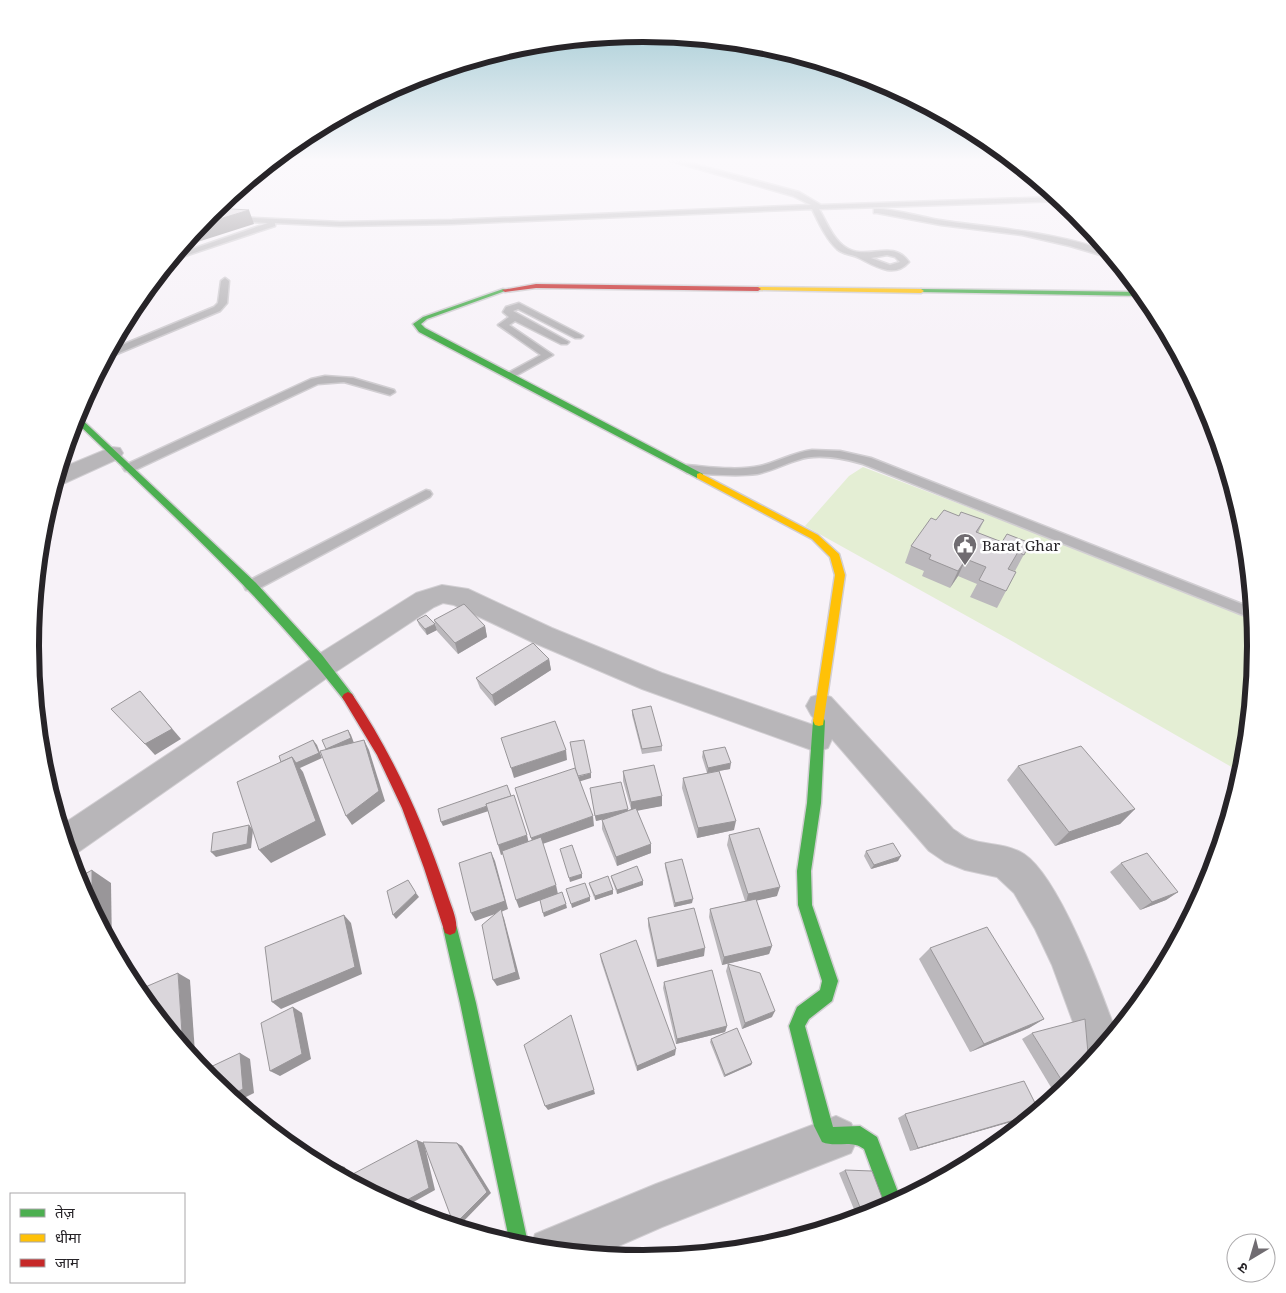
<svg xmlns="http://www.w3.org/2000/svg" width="1286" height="1293" viewBox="0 0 1286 1293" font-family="'Noto Serif','Noto Sans Devanagari',serif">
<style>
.green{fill:#e4eed4}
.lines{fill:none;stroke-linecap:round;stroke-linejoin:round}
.lane-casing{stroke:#d1ced2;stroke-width:3}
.street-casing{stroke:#d1ced2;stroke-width:2}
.fast-casing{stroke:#d1ced2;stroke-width:3}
.slow-casing{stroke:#d1ced2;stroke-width:3}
.jam-casing{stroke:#d1ced2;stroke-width:3}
.lane{fill:#b8b6b9;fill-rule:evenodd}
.street{fill:#b8b6b9;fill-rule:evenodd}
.fast{fill:#4caf50;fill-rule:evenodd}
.slow{fill:#ffc107;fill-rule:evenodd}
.jam{fill:#c62828;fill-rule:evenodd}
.wall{fill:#bbb8bc}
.shaded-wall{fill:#999699}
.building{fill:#dad6db;stroke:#999699}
.labels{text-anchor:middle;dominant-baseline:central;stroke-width:5;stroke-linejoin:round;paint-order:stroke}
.poi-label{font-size:15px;fill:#272428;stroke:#fff;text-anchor:start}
.rim{fill:none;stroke:#272428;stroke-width:6}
</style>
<rect width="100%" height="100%" fill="#f7f2f8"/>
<path class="green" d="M863,467L1166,583L1252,605L1256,647L1242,773L1010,640L805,526L849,476Z"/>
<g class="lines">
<g class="lane-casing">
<g id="lane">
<path d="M667,160H679L799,192L821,205L1057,197L1061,201L819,209C826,221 833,239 845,247C867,262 892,238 909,262C894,279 875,266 859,258C852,254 844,255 837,249C826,239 819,223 812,209L452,224L340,226L275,223V226L170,261L175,255L268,223L231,221V217H234L340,222L452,220L811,205L793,196ZM887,255L895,257L900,262L890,265L871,258Z"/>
<path d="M874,209C890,208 922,217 939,220C973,226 1095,235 1114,259L1070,246L1022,235L941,225L877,213H874Z"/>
<path d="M225,278L229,281L227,303L220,311L112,356L106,357L110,350L214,307L218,303L221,281Z"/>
<path d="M519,303L583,336L581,338H575L518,309L513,311L569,342L567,344H561L515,321L509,325L553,355L510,379L505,376L506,374L541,355L498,325L509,317L503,312L506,307Z"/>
<path d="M325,376L353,378L394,390L395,392L390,395L344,382L318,384L133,471H125L123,468L125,465L311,379Z"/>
<path d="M812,450L840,451L871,458L1252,608L1253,619L863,464C842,458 818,453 798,460C784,464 772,471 757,474C734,477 710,474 687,473L681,469L687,465C711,467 737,471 760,466C778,462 794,452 812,450Z"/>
<path d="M426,490L430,491L432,494L430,497L256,590H246L244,586L246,582Z"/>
</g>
</g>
<g class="street-casing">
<g id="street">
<path d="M112,447L120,448L123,453L120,458L65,483L55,484L59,469Z"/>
<path d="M442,585L468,589L552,628L662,673L822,728L811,715L806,706L811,697L821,694L831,697L953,829C958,832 963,837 969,839C987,846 1004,842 1024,854C1059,877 1101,990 1116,1032L1090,1064L1088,1063L1052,965L1035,929L1014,893L997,877L965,870L945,862L929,851L832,739L828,748L817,752L806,748L642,689L532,642L454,605L443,603L434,607L334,673L77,853L69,856L60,826L314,657L416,593Z"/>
<path d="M836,1116L851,1123L858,1138L851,1153L662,1227L598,1255L530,1248L535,1234L656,1184Z"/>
</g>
</g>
<g class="fast-casing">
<g id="fast">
<path d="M503,289L508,290L427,319L421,324L425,328L703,474V478H697L419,332L413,324L423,317Z"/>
<path d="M921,289L1141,292L1144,296L919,292V290Z"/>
<path d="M76,414L256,583L322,655L352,694L354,697L352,700L348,702L344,700C263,596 169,512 74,420Z"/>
<path d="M819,716L823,717L825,721L821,803L811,871L812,905L838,981L832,1001L809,1019L805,1026L833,1127L860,1126L877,1137L901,1200L886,1209L864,1149C851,1139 837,1148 822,1142L814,1126L789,1026L797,1007L820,990L822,981L798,905L797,871L807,803L813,721L815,717Z"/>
<path d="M450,921L455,923L457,928L476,1003L529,1248L510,1244L460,1003L443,928L445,923Z"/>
</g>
</g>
<g class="slow-casing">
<g id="slow">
<path d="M758,287L921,289L924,291L921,293L756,290L755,289Z"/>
<path d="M700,473L818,535L839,554L845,575L823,725L819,726L815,725L813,721L835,575L830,557L812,539L697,478V474Z"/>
</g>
</g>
<g class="jam-casing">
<g id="jam">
<path d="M536,284L758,287L761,289L758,291L536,288L505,292L502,290Z"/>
<path d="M348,692L352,694C394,756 423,822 447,893C450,904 460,923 455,933L450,935L445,933L424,868L402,808L377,755L342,697L344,694Z"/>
</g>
</g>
<use href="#lane" class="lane"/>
<use href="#street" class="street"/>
<use href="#fast" class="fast"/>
<use href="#slow" class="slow"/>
<use href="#jam" class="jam"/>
</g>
<g class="wall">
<path d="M959,516L984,520L978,533L1002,542L1030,543L1015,571L1009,569H1008L1016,572L997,608L970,597L977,584L958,576L950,588L922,576L924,571L905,563L911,546L936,520Z"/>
<path d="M417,620L437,630L427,635L419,625Z"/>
<path d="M434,620L485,626L487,637L458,654L437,631Z"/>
<path d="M549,659L551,670L495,706L480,688L476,678Z"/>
<path d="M632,710L662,746V751L642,754L632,715Z"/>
<path d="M703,751L730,769L719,771L734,830L697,838L682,788L683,778L707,773L702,757Z"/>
<path d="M1018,766L1135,809L1120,824L1055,846L1007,780Z"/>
<path d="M623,771L662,796V806L637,810L651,853L617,866L602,829V820L603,819L596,821L590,788L628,810L631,809L623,781Z"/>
<path d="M729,835L777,896L756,900L772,946L769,954L722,965L709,917L710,909L745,901L727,845Z"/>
<path d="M866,851L898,861L871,869L864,856Z"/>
<path d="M665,863L692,903L674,907L665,867Z"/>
<path d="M1121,863L1178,892L1166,900L1140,910L1110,872Z"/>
<path d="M611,876L643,885L617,894L612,880Z"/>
<path d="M589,883L613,890V894L595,900L590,887Z"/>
<path d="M648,918L704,956L657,967L648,926Z"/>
<path d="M930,948L1044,1019L1029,1028L970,1052L919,959Z"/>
<path d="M600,954L675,1055L637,1071L601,961Z"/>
<path d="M728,964L772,1017L742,1029L726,971Z"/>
<path d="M664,982L727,1026L725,1032L676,1044L663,988Z"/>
<path d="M1032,1033L1064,1084L1052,1089L1022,1039Z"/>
<path d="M711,1039L752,1063L751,1065L724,1077L710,1042Z"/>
<path d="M905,1114L1034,1115L910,1151L898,1118Z"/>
<path d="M845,1170L877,1213L858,1219L839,1173Z"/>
</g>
<g class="shaded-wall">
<path d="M249,210L254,224L185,246V244L200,225Z"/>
<path d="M966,559L958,576L950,588L958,571Z"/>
<path d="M435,624L437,630L427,635L425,629Z"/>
<path d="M485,626L487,637L458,654L455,643Z"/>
<path d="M549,659L551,670L495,706L492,695Z"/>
<path d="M140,691L181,739L155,755L145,744Z"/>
<path d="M348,730L351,735L354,743L329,754L326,749Z"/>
<path d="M313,740L317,745L322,758L300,768L303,772L326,835L271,863L259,850L292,757Z"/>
<path d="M364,740L369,750L385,801L352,825L346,816Z"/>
<path d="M566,750L567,760L514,778L511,768Z"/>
<path d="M731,763L730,769L707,773L708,768Z"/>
<path d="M591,773V778L578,782L577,777Z"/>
<path d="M662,796V806L631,812V802Z"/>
<path d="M511,798L513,803L443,826L441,822Z"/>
<path d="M628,809V814L596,821L595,816Z"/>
<path d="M1135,809L1120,824L1055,846L1069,832Z"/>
<path d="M593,816L594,826L534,847L531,838Z"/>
<path d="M736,821L734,830L697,838L698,828Z"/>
<path d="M249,825L253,830L251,848L216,857L211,852Z"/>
<path d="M527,835L529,844L501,855L498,845Z"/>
<path d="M651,844V853L617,866L616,857Z"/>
<path d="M491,852L495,861L508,909L501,912L504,918L520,979L497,986L493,980L501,912L475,921L471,913Z"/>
<path d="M901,856L898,861L871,869L874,865Z"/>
<path d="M92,870L111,883L112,948L92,910Z"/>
<path d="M582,874V878L570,882L569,878Z"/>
<path d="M643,881V885L617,894V890Z"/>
<path d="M556,885L558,894L519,908L516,900Z"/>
<path d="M780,887L777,896L746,903L748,894Z"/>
<path d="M613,890V894L595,900V896Z"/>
<path d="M1178,892L1166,900L1140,910L1152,902Z"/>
<path d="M416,893L419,897L396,919L393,915Z"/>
<path d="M590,897V901L572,908L571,904Z"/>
<path d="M693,899L692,903L674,907L675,903Z"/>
<path d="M566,904L567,908L544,917L543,913Z"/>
<path d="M344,915L351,923L362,974L281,1009L272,1002Z"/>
<path d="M772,946L769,954L722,965L724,957Z"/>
<path d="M705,948L704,956L657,967V960Z"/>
<path d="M178,973L190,980L195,1053L190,1056L183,1048Z"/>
<path d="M293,1007L302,1013L311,1059L280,1076L270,1071Z"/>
<path d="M775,1011L772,1017L742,1029L745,1023Z"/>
<path d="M1044,1019L1029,1028L970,1052L984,1044Z"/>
<path d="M727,1026L725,1032L676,1044L677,1039Z"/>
<path d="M676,1049L675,1055L637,1071V1066Z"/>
<path d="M240,1053L250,1059L254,1093L236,1102L229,1096Z"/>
<path d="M752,1063L751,1065L724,1077L725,1075Z"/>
<path d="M594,1090L595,1094L548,1110L545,1106Z"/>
<path d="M1035,1114L1028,1117L910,1151L918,1148Z"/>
<path d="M417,1140L424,1143L435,1190L401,1209L396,1206Z"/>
<path d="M457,1143L462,1146L491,1193L459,1226L454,1225Z"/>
<path d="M332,1163L345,1167L348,1180L334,1173Z"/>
</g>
<g class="building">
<path d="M215,208L249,210L200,225L210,213Z"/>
<path d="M944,510L959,516L961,512L984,520L976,532L1002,542L1007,534L1030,543L1024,555L1018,552L1008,569L1016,572L1006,591L979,580L986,567L966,559L958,571L929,559L931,555L911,546L931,518L936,520Z"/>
<path d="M464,604L485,626L455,643L434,620Z"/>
<path d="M426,615L435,624L425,629L417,620Z"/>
<path d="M533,643L549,659L492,695L476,678Z"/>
<path d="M140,691L172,729L145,744L111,709Z"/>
<path d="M651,706L662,746L642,749L632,710Z"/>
<path d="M555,721L566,750L511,768L501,738Z"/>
<path d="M348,730L351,738L326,749L322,740Z"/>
<path d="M313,740L319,753L296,763L292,757L281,762L279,756Z"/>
<path d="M364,740L379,791L346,816L320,751Z"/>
<path d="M584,740L591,773L578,776L576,771L570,742Z"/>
<path d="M1081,746L1135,809L1069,832L1018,766Z"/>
<path d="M725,747L731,763L708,768L703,751Z"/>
<path d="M292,757L316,821L259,850L237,782Z"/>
<path d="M654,765L662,796L631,802L623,771Z"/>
<path d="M575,768L593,816L531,838L515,788Z"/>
<path d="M719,771L736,821L698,828L683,778Z"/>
<path d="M621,782L628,809L595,816L590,788Z"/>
<path d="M507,785L511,796L486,804L487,806L441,822L438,809Z"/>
<path d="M514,795L527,835L498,845L486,804Z"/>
<path d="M636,808L651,844L616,857L602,820Z"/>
<path d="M249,825L247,844L211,852L213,833Z"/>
<path d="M759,828L780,887L748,894L729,835Z"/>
<path d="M541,837L556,885L516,900L502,851Z"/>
<path d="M893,843L901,856L874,865L866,851Z"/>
<path d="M572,845L582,874L569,878L560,849Z"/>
<path d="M491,852L505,901L471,913L459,863Z"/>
<path d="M1147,853L1178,892L1152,902L1121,863Z"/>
<path d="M682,859L693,899L675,903L665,863Z"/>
<path d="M637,866L643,881L617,890L611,876Z"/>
<path d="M92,870V910L76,879Z"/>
<path d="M608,876L613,890L595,896L589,883Z"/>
<path d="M408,880L416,893L393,915L387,891Z"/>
<path d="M585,883L590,897L571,904L566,889Z"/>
<path d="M562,892L566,904L543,913L540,900Z"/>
<path d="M756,899L772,946L724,957L710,909Z"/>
<path d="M694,908L705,948L657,960L648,918Z"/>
<path d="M501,909L516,972L493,980L482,925Z"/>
<path d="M344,915L355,967L272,1002L265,947Z"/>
<path d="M987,927L1044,1019L984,1044L930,948Z"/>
<path d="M636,940L676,1049L637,1066L600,954Z"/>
<path d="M728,964L760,973L775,1011L745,1023Z"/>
<path d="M712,970L727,1026L677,1039L664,982Z"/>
<path d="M178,973L183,1048L136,991Z"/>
<path d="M293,1007L302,1054L270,1071L261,1023Z"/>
<path d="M571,1015L594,1090L545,1106L524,1045Z"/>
<path d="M1085,1019L1089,1065L1081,1074L1064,1084L1032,1033Z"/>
<path d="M737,1028L752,1063L725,1075L711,1039Z"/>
<path d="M240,1053L243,1089L229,1096L209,1080L202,1071Z"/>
<path d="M1024,1081L1039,1111L1035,1114L918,1148L905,1114Z"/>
<path d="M417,1140L429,1188L396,1206L352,1183L351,1175Z"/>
<path d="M423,1142L457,1143L487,1192L454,1225Z"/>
<path d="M332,1163L334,1173L324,1168Z"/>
<path d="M845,1170L872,1171L886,1208L877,1213L864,1217Z"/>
</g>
<linearGradient id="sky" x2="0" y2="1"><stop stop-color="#9fc8d2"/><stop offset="0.47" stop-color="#fbf9fc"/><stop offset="1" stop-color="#fbf9fc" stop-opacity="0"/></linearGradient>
<rect width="1286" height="341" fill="url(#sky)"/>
<defs>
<g id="civic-pin" transform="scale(1.25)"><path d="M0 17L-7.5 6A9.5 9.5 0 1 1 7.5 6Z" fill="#706c71" stroke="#fff"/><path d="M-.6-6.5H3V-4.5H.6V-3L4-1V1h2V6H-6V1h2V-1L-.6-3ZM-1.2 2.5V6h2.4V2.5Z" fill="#fff"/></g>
</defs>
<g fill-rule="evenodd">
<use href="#civic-pin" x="965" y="545"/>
</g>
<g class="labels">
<g class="poi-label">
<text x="982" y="545">Barat Ghar</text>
</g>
</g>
<path d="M0 0H1286V1293H0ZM39 646a604 604 0 1 1 1208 0a604 604 0 1 1-1208 0Z" fill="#fff" fill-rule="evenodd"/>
<path class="rim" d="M39 646a604 604 0 1 1 1208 0a604 604 0 1 1-1208 0Z"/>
<rect x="10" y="1193" width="175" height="90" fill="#ffffff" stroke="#a9a7a9"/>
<rect x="20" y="1209" width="25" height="8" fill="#4caf50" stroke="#a9a7a9"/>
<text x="55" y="1218" font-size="15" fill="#272428">तेज़</text>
<rect x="20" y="1234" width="25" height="8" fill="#ffc107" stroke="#a9a7a9"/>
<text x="55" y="1243" font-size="15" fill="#272428">धीमा</text>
<rect x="20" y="1259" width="25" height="8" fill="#c62828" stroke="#a9a7a9"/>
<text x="55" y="1268" font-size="15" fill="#272428">जाम</text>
<g transform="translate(1251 1258) rotate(218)"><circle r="24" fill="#ffffff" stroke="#a9a7a9"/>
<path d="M0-4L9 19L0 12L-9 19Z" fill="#706c71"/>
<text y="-8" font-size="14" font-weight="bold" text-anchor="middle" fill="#272428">उ</text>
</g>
</svg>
